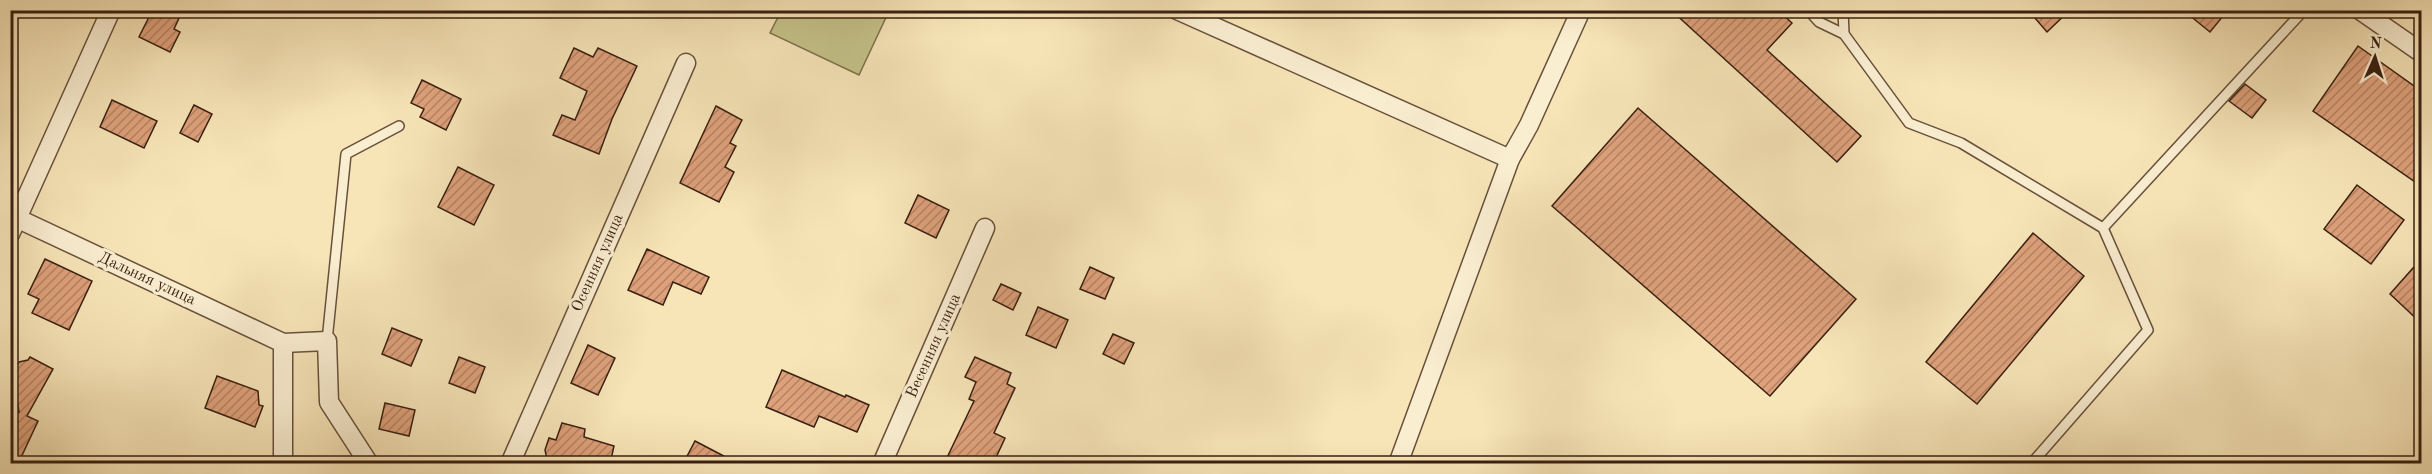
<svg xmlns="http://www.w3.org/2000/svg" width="2432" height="474" viewBox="0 0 2432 474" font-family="'Old Standard TT',serif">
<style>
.pitch{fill:#c4c289;stroke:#7e704d;stroke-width:1.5}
.building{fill:url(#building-hatch);stroke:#391f11;stroke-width:1.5}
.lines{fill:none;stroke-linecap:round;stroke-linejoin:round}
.lane-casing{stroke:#68503b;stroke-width:12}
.street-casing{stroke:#68503b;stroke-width:21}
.lane{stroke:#faeed1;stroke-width:9}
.street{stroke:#faeed1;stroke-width:18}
.labels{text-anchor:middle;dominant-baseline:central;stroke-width:6;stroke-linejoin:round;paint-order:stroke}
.street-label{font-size:16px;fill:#391f11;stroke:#faeed1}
</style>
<defs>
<pattern id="building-hatch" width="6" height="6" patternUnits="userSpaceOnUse" patternTransform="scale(1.5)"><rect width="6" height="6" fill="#dea17b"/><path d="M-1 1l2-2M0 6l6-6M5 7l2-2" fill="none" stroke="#b58363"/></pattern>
</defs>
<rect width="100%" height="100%" fill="#f7e5b8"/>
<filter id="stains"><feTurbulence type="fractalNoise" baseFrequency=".00333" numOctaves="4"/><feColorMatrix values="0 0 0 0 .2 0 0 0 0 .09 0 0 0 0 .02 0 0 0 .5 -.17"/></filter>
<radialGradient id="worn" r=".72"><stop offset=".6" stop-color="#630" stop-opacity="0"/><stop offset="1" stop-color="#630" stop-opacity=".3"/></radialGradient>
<path class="pitch" d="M781,11V10L889,11L859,75L770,33Z"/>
<g class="building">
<path d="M157,10H170L180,16L174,29L180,32L170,52L139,37L150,15L154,17Z"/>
<path d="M1671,10H1719L1727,17L1733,10H1778L1792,23L1767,50L1861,136L1837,162Z"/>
<path d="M2028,10H2070L2047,32Z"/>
<path d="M2183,10H2228L2210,32Z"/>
<path d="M2358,46L2421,91V186L2313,111Z"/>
<path d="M574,48L593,57L598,48L637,66L612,119L599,154L553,135L562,115L575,120L587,91L560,78Z"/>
<path d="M422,80L461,99L446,130L420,117L424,109L411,103Z"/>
<path d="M2245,84L2266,100L2252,118L2229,101Z"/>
<path d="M112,100L157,121L144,148L100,127Z"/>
<path d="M194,105L212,114L198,142L180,133Z"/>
<path d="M716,106L742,120L730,143L736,146L725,167L734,172L719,202L680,183Z"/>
<path d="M1638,108L1856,299L1770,396L1552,206Z"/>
<path d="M458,167L494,185L474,225L438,207Z"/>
<path d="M2357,185L2404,220L2371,264L2324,229Z"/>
<path d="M918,195L949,210L936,238L905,223Z"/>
<path d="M2033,233L2084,276L1977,404L1926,362Z"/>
<path d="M647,249L709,277L701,294L673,282L663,305L628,290Z"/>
<path d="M45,259L92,281L69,330L32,313L39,299L28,294Z"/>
<path d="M2421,259V323L2390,294Z"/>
<path d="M1090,267L1114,278L1105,299L1080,289Z"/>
<path d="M1001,284L1021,293L1013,310L993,300Z"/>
<path d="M1038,307L1068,320L1056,348L1026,335Z"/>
<path d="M392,328L422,340L411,366L382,354Z"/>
<path d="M1113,334L1134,343L1124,364L1103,354Z"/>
<path d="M588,345L615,358L598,395L571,383Z"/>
<path d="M30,357L53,369L27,416L38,421L18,464H10V408L19,412L13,373L19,362L28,360Z"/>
<path d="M459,357L485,367L475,393L449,383Z"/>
<path d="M975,357L1011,373L1007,384L1015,388L994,433L1005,438L993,464H944L974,401L969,399L976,382L965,377Z"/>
<path d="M782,370L845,397L846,395L869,405L857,432L819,416L814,427L766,407Z"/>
<path d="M217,376L258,391L259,405L263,406L255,427L205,408Z"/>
<path d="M385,403L415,410L409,436L379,429Z"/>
<path d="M562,423L585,429L584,437L614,446L610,464H548L545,450L549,438L556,440Z"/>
<path d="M695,441L739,464H683Z"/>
</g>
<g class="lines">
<g class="lane-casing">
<g id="lane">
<path d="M1808,10L1819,22L1844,34L1909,123L1961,143L2103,228L2148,330L2031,464"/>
<path d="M1843,10L1844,34"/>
<path d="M2103,228L2304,10"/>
<path d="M327,341L346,154L399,126"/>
</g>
</g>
<g class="street-casing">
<g id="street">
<path d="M1177,10L1510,159"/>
<path d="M2360,10L2422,53"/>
<path d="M10,215L283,343L327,341L329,402L369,464"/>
<path d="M10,234L111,10"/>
<path d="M283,464V343"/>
<path d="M510,464L686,63"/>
<path d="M882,464L985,228"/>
<path d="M1398,464L1510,159L1529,125L1581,10"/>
</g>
</g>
<use href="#lane" class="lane"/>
<use href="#street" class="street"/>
</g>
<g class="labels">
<g class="street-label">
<text transform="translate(598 263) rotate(-66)">Осенняя улица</text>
<text transform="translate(147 279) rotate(25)">Дальняя улица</text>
<text transform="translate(934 346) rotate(-66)">Весенняя улица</text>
</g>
</g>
<rect width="2432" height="474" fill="none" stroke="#f7e5b8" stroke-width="36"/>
<rect x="12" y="12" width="2408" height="450" fill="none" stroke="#391f11" stroke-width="3"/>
<rect x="18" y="18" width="2396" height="438" fill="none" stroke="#391f11" stroke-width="1.5"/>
<g transform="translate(2375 57) rotate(3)" stroke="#faeed1" stroke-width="4.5" paint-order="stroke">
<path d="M0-4.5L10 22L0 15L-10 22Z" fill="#391f11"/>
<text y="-9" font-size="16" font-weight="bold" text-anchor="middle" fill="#391f11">N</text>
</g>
<rect width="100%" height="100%" filter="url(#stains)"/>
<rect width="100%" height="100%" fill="url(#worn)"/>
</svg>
